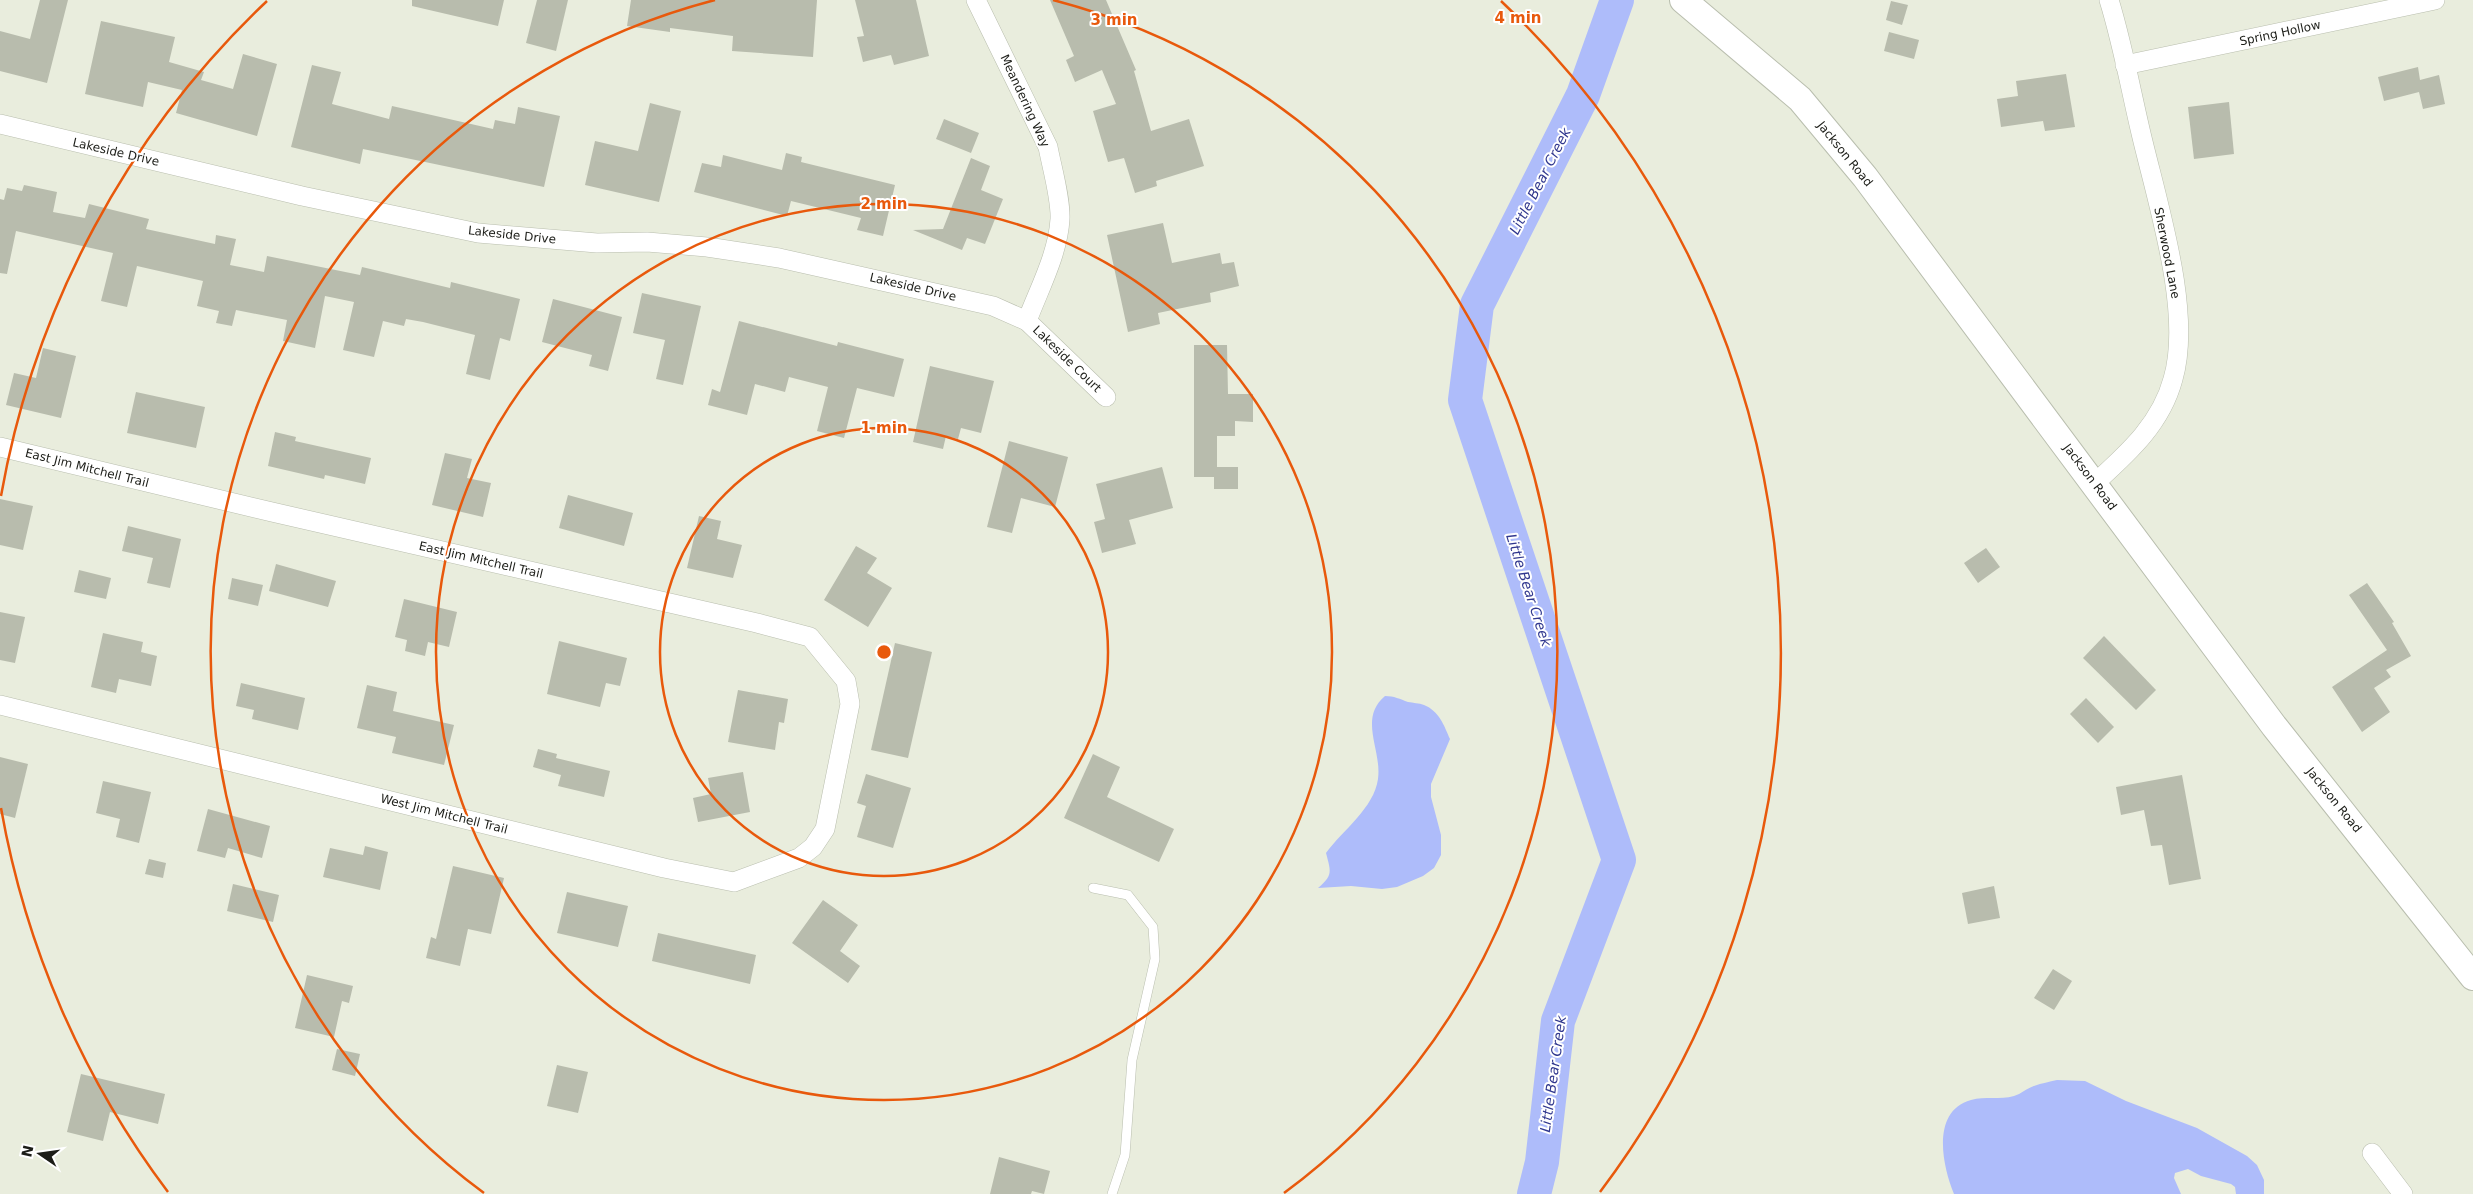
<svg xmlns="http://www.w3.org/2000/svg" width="2473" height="1194" viewBox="0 0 2473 1194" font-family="'DejaVu Sans',sans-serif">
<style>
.water{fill:#aebcfa}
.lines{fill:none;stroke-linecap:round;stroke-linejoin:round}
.river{stroke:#aebcfa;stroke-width:34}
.building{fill:#b8bcad}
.lane-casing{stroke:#b9beae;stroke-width:10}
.street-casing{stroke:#b9beae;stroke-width:20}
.secondary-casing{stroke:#b9beae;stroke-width:28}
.lane{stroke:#fff;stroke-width:9}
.street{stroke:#fff;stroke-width:19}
.secondary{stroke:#fff;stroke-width:26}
.ring{fill:none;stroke:#e8590c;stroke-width:2.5}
.labels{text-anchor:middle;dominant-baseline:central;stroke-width:4;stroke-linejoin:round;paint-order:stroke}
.street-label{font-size:12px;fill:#1c1d18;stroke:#fff}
.water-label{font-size:14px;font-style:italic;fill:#30378e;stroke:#fff}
.centre{fill:#e8590c;stroke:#fff;stroke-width:2.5}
.ring-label{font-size:15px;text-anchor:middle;font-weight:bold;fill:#e8590c;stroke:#fff;stroke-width:4;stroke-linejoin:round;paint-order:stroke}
</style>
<rect width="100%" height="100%" fill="#e9eddd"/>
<g class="water">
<path d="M1385,696C1394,696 1400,699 1408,702C1413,703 1419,703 1424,705C1439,711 1444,725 1450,739L1431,784V797L1441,835V855L1434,868L1423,876L1397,887L1382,889L1351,886L1318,888C1333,875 1331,872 1326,853C1343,830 1374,808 1378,779C1382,749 1358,719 1385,696Z"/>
<path d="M2057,1080L2085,1081L2126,1101L2197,1128L2247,1156L2257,1165L2264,1180V1194H2236L2235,1187L2231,1184L2201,1176L2188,1169L2175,1173L2174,1178L2181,1194H1954C1942,1165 1931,1111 1971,1100C1985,1096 2000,1100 2014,1096C2021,1094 2027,1088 2034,1086C2042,1083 2049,1082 2057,1080Z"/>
</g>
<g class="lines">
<path class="river" d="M1534,1194L1542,1162L1558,1021L1619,860L1465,400L1477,305L1583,95L1617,0"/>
</g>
<g class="building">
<path d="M40,0H68L47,83L0,71V31L30,39Z"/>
<path d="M412,0H504L498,26L412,6Z"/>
<path d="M537,0H568L556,51L526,43Z"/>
<path d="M631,0H817L813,57L732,51L733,36L670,28V32L627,26Z"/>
<path d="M855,0H916L929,56L894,65L891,55L863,62L857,37L864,36Z"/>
<path d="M1050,0H1106L1136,70L1134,71L1151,131L1189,119L1204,166L1156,181L1157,186L1135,193L1124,158L1108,162L1093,111L1116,104L1102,70L1075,82L1066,60L1074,56Z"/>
<path d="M1891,1L1908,5L1902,25L1886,20Z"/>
<path d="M101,21L175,37L169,62L204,72L201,80L233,89L243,54L277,64L257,136L176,113L182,90L148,82L143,107L85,94Z"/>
<path d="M1889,32L1919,40L1914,59L1884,51Z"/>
<path d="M312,65L341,72L332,104L389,119L392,106L493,129L495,120L515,124L518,107L560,116L544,187L363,149L360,164L291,147Z"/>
<path d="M2418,67L2420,80L2439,75L2445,104L2423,109L2419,92L2384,101L2378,77Z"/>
<path d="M2066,74L2075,127L2045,131L2043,121L2001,127L1997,99L2018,96L2016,81Z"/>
<path d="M2229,102L2234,154L2194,159L2188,107Z"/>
<path d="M650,103L681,111L659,202L585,185L595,141L638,151Z"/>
<path d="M944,119L979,133L971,153L936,139Z"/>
<path d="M786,153L802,157L801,162L895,185L883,236L857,230L861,218L791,201L787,216L694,192L702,163L721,167L723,155L782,170Z"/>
<path d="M971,158L990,166L981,190L1003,199L985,244L967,238L962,250L913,230L943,229Z"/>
<path d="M24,185L57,192L53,212L85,218L89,204L149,219L146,229L215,244L216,235L236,239L230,265L264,272L267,256L360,275L362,267L450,288L451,282L520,299L510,341L500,338L490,380L466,374L475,335L423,322L406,319L404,326L383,321L374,357L343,350L354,302L325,296L315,348L283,341L287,320L236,310L232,326L216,323L219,311L197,306L203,281L137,266L127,307L101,301L113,253L16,231L7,274L0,273V199L4,200L7,188L22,191Z"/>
<path d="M1163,223L1172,263L1220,253L1222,264L1234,262L1239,286L1210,293L1211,302L1158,313L1160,324L1128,332L1107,235Z"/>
<path d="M642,293L701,306L683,385L656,379L665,340L633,333Z"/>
<path d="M553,299L622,317L608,371L589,366L592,355L542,342Z"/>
<path d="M739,321L837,346L838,342L904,359L894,397L857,388L844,438L817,431L828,387L789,377L785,392L755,384L747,415L708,405L712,389L720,392Z"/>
<path d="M1194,345H1227L1228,394H1253V422L1235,421V436H1217V467H1238V489H1214V477H1194Z"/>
<path d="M43,348L76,356L61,418L6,405L14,373L36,378Z"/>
<path d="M930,366L994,381L981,433L961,428L958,439L946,436L943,449L913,442Z"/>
<path d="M136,392L205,407L196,448L127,433Z"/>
<path d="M275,432L296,437L295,441L371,458L365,484L325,475L324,479L268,466Z"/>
<path d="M1009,441L1068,457L1055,507L1021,498L1012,533L987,527Z"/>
<path d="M445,453L472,459L467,478L491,483L483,517L432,505Z"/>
<path d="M1162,467L1173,508L1129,520L1136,544L1102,553L1094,522L1105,519L1096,484Z"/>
<path d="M568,495L633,513L624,546L559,528Z"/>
<path d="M0,499L33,506L23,550L0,545Z"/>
<path d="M699,516L721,521L717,539L742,545L733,578L687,568Z"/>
<path d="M128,526L181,539L170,588L147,583L153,558L122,551Z"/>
<path d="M856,546L877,558L867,573L892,588L868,627L824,600Z"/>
<path d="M1986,548L2000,567L1978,583L1964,563Z"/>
<path d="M276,564L336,581L328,607L269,591Z"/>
<path d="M79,570L111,578L106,599L74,592Z"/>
<path d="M232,578L263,585L258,606L228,599Z"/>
<path d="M2367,583L2394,622L2392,623L2411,656L2386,670L2391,677L2374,688L2390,712L2362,732L2332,687L2387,650L2349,595Z"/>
<path d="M404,599L457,612L449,647L428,642L425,656L405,651L407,640L395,637Z"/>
<path d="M0,612L25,617L15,663L0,660Z"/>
<path d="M103,633L143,642L141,652L157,656L151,686L119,679L116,693L91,687Z"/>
<path d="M2104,636L2156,690L2136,710L2083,658Z"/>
<path d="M559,641L627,658L620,686L606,683L600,707L547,694Z"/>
<path d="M895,643L932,652L908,758L871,750Z"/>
<path d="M241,683L305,698L298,730L252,719L254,710L236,706Z"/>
<path d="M367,685L397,692L393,711L454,725L444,765L392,753L396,737L357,728Z"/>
<path d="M738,690L788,699L784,723L779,722L775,750L728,742Z"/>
<path d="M2086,698L2114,727L2098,743L2070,714Z"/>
<path d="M538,749L557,754L556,758L610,771L604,797L558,786L561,775L533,767Z"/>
<path d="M1093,754L1120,767L1107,797L1174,829L1159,862L1064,818Z"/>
<path d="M0,757L28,764L15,818L0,814Z"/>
<path d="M743,772L750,812L698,822L693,798L711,794L708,778Z"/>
<path d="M866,774L911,788L893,848L857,837L866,806L857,803Z"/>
<path d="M2182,775L2201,879L2169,885L2162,845L2151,846L2144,810L2121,815L2116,787Z"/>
<path d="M103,781L151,792L139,843L116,837L120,819L96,813Z"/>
<path d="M208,809L270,826L262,858L228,848L225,858L197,851Z"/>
<path d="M365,846L388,852L380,890L323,877L330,848L363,855Z"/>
<path d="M149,859L166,863L163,878L145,874Z"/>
<path d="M453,866L504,878L491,934L468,929L460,966L426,958L431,937L436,939Z"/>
<path d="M233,884L279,895L273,922L227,911Z"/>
<path d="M1994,886L2000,918L1968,924L1962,893Z"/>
<path d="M567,892L628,906L618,947L557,933Z"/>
<path d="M823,900L858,925L840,951L860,966L848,983L792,943Z"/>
<path d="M658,933L756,955L750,984L652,961Z"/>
<path d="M2053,969L2072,981L2054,1010L2034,998Z"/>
<path d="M307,975L353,986L349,1003L342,1001L334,1037L295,1028Z"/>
<path d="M337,1049L360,1054L355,1076L332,1070Z"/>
<path d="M557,1065L588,1072L578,1113L547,1106Z"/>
<path d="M81,1074L165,1094L158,1124L110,1112L103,1141L67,1132Z"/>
<path d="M999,1157L1050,1171L1044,1194L1032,1191L1031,1194H990Z"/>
</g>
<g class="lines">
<g class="lane-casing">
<path id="lane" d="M1093,888L1128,895L1153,927L1155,959L1132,1060L1125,1155L1112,1194"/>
</g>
<g class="street-casing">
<g id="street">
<path d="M976,0L1048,147C1052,168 1061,199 1060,219C1058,254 1039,289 1027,321"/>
<path d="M2125,65L2435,0"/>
<path d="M0,124L302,196L478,233L597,243L647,242L707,247L779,258L993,306L1027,321L1106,397"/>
<path d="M0,447L272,512L757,623L810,637L846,681L850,704L825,829L813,847L799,858L734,882L664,868L0,705"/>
<path d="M2095,483C2128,453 2161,424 2173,379C2193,311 2156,199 2140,129C2130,86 2122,42 2109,0"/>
<path d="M2372,1153L2403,1194"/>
</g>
</g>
<g class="secondary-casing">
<path id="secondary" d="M1683,0L1800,99L1865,177L2274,726L2473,977"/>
</g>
<use href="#lane" class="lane"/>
<use href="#street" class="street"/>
<use href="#secondary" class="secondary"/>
</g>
<g class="ring">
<circle cx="884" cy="652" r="224"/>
<circle cx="884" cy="652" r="448"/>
<path d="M484 1193A673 673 0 0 1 715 0M1053 0A673 673 0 0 1 1284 1193"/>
<path d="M168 1192A897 897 0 0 1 1 808M1 496A897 897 0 0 1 267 1M1501 1A897 897 0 0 1 1600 1192"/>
</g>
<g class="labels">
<g class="street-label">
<text transform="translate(2280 33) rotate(-12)">Spring Hollow</text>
<text transform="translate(1025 101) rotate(65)">Meandering Way</text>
<text transform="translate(116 152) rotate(13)">Lakeside Drive</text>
<text transform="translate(1845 154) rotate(51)">Jackson Road</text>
<text transform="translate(512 235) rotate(6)">Lakeside Drive</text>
<text transform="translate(2167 253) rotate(79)">Sherwood Lane</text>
<text transform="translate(913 287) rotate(13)">Lakeside Drive</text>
<text transform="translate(1067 359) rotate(44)">Lakeside Court</text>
<text transform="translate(87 468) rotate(14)">East Jim Mitchell Trail</text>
<text transform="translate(2090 477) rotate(53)">Jackson Road</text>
<text transform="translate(481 560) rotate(13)">East Jim Mitchell Trail</text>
<text transform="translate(2334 800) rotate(51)">Jackson Road</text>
<text transform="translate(444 814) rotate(14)">West Jim Mitchell Trail</text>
</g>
<g class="water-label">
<text transform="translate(1540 181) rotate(-63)">Little Bear Creek</text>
<text transform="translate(1529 590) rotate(72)">Little Bear Creek</text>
<text transform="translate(1553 1074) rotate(-82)">Little Bear Creek</text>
</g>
</g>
<circle cx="884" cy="652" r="8" class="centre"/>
<g class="ring-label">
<text x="1518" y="23">4 min</text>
<text x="1114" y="25">3 min</text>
<text x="884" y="209">2 min</text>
<text x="884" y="433">1 min</text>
</g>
<g transform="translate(40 1154) rotate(283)" stroke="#ffffff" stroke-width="4" paint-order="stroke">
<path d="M0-4L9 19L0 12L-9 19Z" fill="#1c1d18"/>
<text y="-8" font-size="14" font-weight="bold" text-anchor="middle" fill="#1c1d18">N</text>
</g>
</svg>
